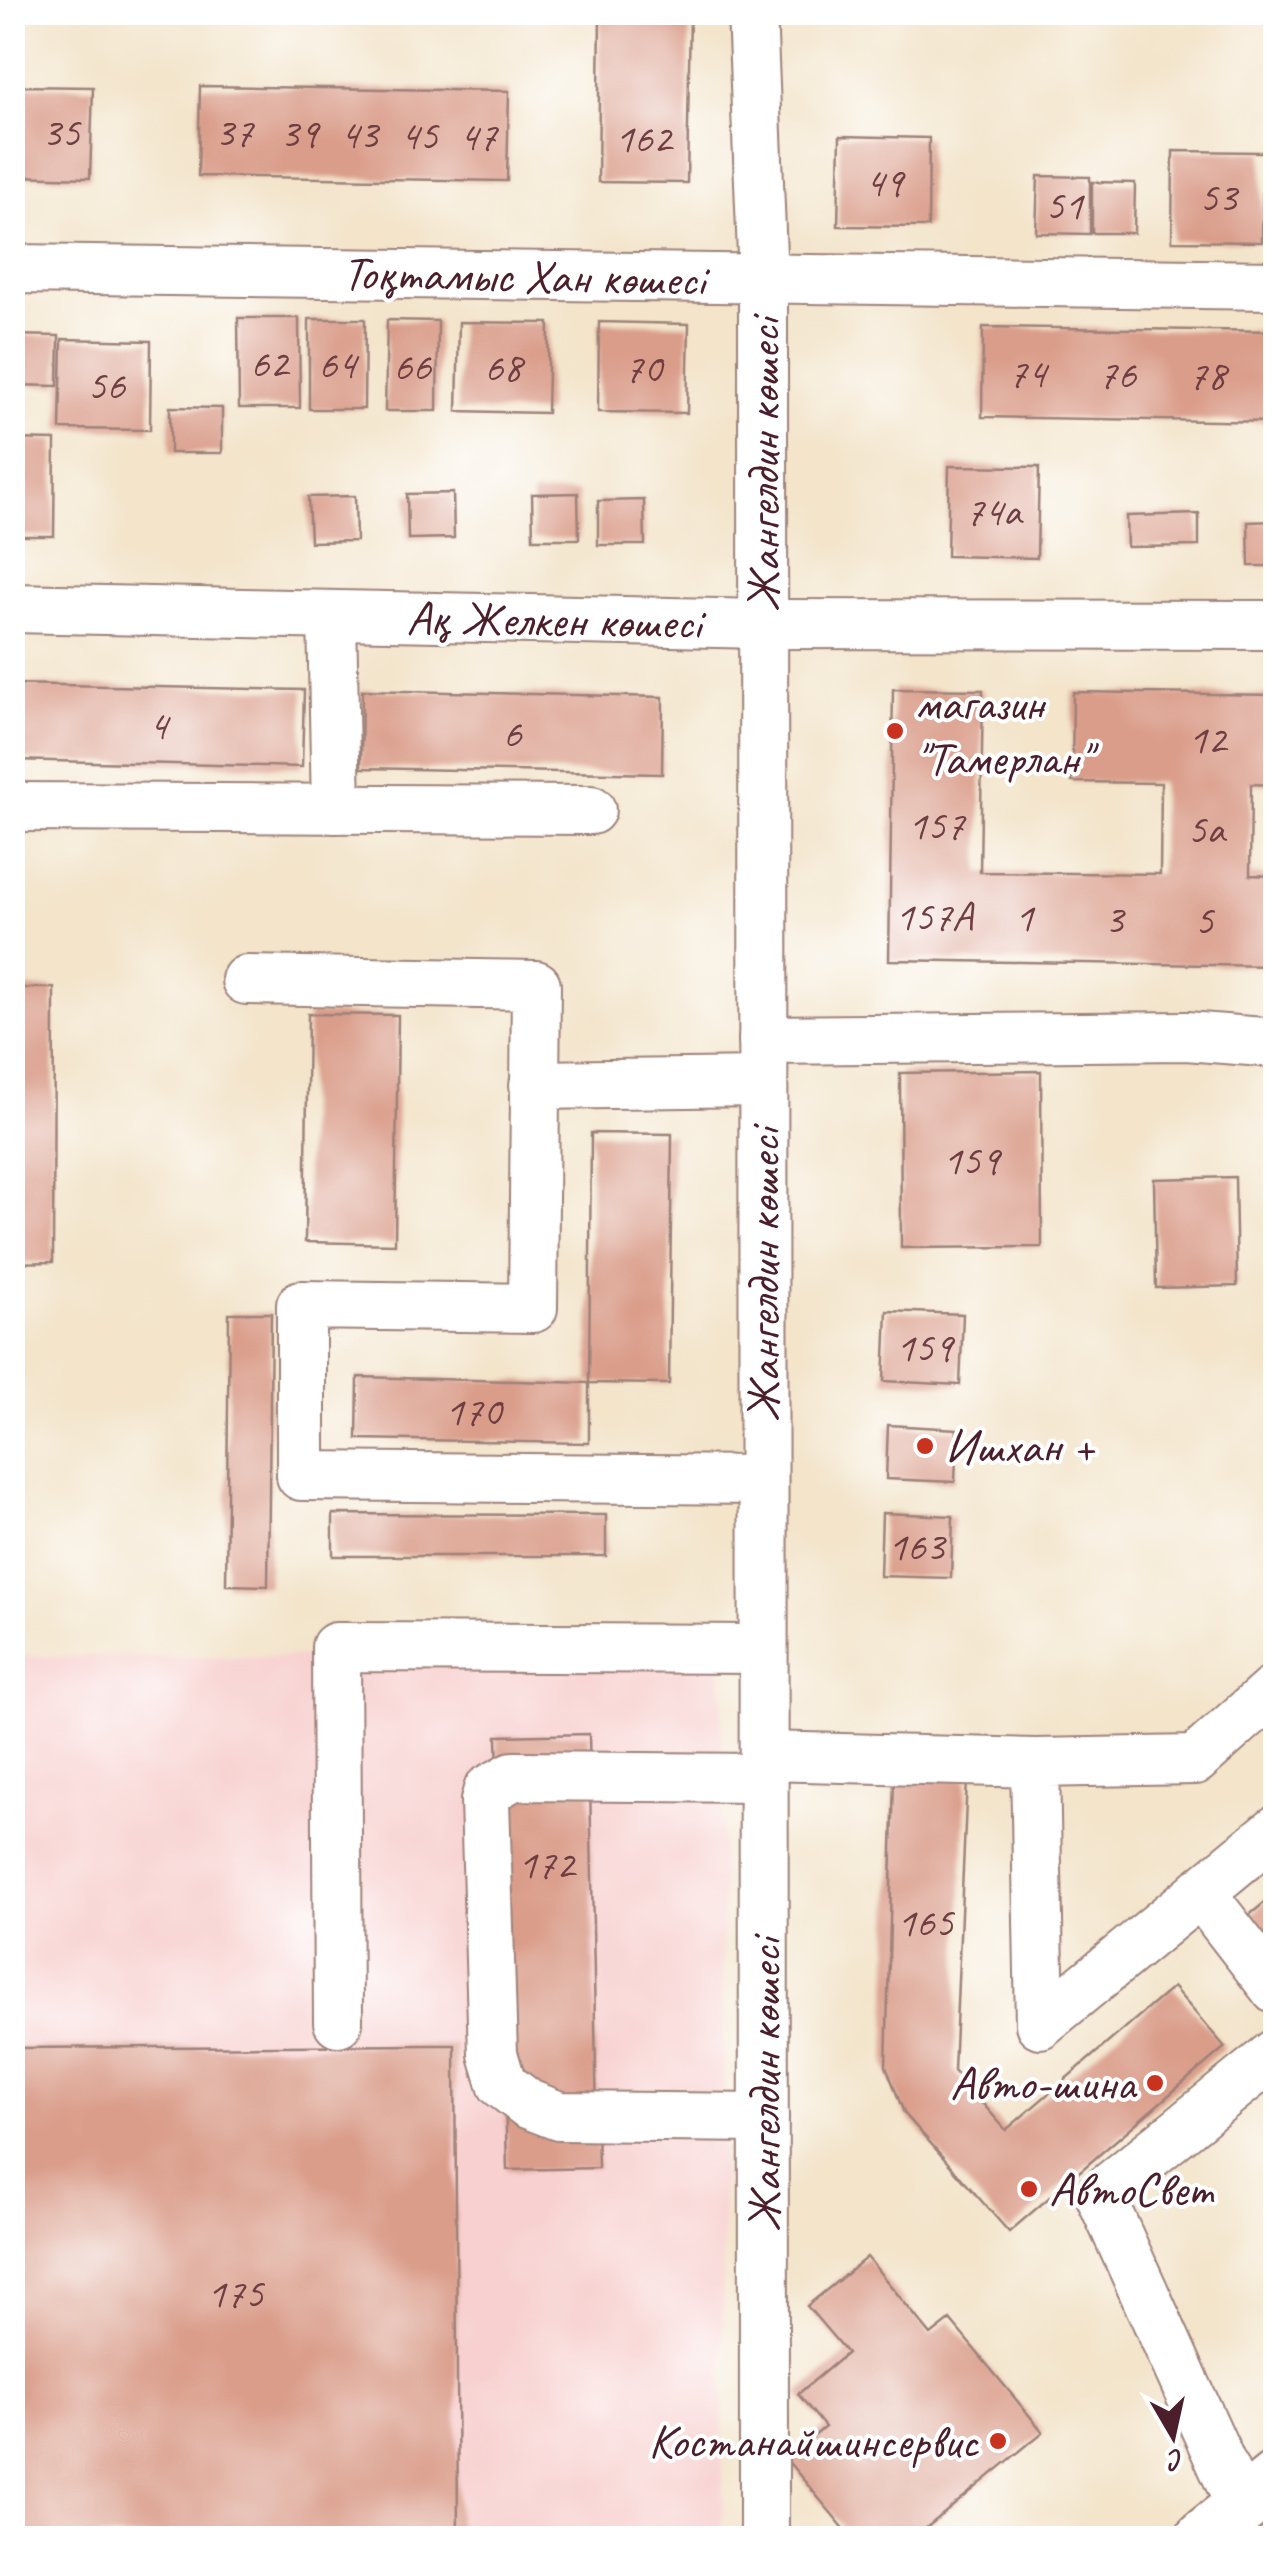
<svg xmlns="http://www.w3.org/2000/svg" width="1288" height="2551" viewBox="0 0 1288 2551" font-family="Caveat,sans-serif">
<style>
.built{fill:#f7d0cf}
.building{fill:#da9d8a}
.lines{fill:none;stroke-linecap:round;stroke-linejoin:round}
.minor-casing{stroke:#9e827a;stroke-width:52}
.highway-casing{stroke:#9e827a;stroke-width:60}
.minor{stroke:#fff;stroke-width:48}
.highway{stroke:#fff;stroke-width:55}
.poi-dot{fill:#c8321e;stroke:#fff;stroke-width:4}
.labels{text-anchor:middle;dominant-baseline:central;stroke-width:8;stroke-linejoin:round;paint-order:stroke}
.number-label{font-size:42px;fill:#6e3e43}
.street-label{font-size:48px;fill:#4a1f2b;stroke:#fff}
.poi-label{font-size:48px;fill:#4a1f2b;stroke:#fff;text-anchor:start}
</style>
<rect width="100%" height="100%" fill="#fff"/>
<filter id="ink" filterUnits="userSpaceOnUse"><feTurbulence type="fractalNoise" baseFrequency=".01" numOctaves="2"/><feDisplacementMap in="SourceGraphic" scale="20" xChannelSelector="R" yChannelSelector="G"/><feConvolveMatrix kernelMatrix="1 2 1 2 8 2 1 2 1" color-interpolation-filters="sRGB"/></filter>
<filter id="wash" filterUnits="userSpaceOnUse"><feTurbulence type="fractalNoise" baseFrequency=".0048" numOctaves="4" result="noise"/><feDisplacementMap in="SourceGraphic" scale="40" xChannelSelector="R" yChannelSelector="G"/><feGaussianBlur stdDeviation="2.25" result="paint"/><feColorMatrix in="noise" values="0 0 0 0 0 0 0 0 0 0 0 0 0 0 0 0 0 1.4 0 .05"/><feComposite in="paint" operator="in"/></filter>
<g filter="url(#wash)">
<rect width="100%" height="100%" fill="#f3e4ca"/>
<path class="built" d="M13,1656L722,1658L723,2538H13Z"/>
<g id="blocks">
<g class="building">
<path d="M600,12H690L687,183L598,182Z"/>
<path d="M12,86L93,87L90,178L12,176Z"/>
<path d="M200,86L509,91L507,181L198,176Z"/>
<path d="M840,136L929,138L928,227L838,226Z"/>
<path d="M1173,151L1263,152L1262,242L1172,241Z"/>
<path d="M1038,176L1090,177V234L1036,233Z"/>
<path d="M1092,182L1135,183L1134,233H1092Z"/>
<path d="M238,318H299L300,408H239Z"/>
<path d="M309,319H365L364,409H309Z"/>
<path d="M387,320L438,321L437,411H385Z"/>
<path d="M459,322L549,323L547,413L457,411Z"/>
<path d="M599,322L689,324L687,413L598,412Z"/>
<path d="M983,327L1276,331V422L982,417Z"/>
<path d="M12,335L59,336L58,386L12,385Z"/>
<path d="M62,339L151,341L150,430L60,429Z"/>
<path d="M170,407L222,408V453H170Z"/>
<path d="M12,439L55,440L54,536H12Z"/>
<path d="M949,466L1039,467L1037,558L947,556Z"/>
<path d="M453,493L454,538L408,539L407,494Z"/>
<path d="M578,493L579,539H533L532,494Z"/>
<path d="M355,496L356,541L310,542L308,497Z"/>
<path d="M644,500L645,545H598V501Z"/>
<path d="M1199,514V546L1127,547L1126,516Z"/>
<path d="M1276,521V566H1249L1248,522Z"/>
<path d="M12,684L304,690L302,767L12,760Z"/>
<path d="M893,689L983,690L980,872L1160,874L1161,783L1072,782L1073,692L1276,695V785L1251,784L1250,875L1276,876V966L889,960Z"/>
<path d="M362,690L663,697L662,774L361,768Z"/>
<path d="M12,988H54L53,1262L12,1263Z"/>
<path d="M308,1014L398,1015L395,1244L305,1242Z"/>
<path d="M1041,1071L1042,1247L901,1248L900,1073Z"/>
<path d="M591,1133L672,1134L669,1384L589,1383Z"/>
<path d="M1235,1177L1237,1286L1156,1288L1154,1179Z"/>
<path d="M887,1311L963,1314L960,1385L884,1381Z"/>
<path d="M229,1313H271L268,1586L226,1585Z"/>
<path d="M358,1377L589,1383V1443L357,1439Z"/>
<path d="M888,1425L957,1429L955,1482L886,1479Z"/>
<path d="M882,1513L953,1516L951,1578L880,1576Z"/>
<path d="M333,1514L606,1515V1556H333Z"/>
<path d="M589,1734L598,2168L507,2170L497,1736Z"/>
<path d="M894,1778L967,1779L954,2071L1006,2130L1173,1987L1225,2047L1009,2232L904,2113L886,2066Z"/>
<path d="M1276,1893V1964L1241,1922Z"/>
<path d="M430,2045H455L458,2538H12V2048Z"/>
<path d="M867,2257L931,2335L950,2320L1043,2432L914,2538H852L786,2459L825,2427L798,2394L847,2353L807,2306Z"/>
</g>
</g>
</g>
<g filter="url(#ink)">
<use href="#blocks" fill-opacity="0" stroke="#9e827a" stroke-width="2.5"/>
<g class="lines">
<g class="minor-casing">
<g id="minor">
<path d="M752,12L763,280L764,2538"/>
<path d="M12,269L1276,285"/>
<path d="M12,608L763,624L1276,625"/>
<path d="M332,615L336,809"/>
<path d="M12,807L591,810"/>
<path d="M246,980L536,985L533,1308L301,1305V1476L763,1480"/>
<path d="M763,1040L1186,1036L1276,1043"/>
<path d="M534,1085L763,1082"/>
<path d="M1276,1688L1195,1760L1035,1763L1040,2024L1276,1830"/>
<path d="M764,1756L1035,1763"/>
<path d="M763,1778L513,1776L488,1790L485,1801L493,2054L502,2084L528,2104L559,2116L764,2118"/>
<path d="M1200,1892L1276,1990"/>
<path d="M338,2022L336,1647L763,1649"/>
<path d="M1241,2507L1100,2195L1276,2053"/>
</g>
</g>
<g class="highway-casing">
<path id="highway" d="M1203,2538L1276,2479"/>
</g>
<use href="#minor" class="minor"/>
<use href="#highway" class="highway"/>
</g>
</g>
<g class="poi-dot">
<circle cx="895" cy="731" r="10"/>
<circle cx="925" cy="1446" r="10"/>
<circle cx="1155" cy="2083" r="10"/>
<circle cx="1029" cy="2189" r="10"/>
<circle cx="998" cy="2441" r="10"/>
</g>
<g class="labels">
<g class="number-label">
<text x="61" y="132">35</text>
<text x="234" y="132">37</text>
<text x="299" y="133">39</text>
<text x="359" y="134">43</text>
<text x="419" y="135">45</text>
<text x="478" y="136">47</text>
<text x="643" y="138">162</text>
<text x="884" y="182">49</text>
<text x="1218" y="197">53</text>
<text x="1064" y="205">51</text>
<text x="269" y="363">62</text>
<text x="337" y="364">64</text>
<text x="412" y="366">66</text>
<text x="503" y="367">68</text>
<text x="643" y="368">70</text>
<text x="1027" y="373">74</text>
<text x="1117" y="374">76</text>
<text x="1207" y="375">78</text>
<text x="106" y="385">56</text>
<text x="993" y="511">74а</text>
<text x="158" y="725">4</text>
<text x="512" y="733">6</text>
<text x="1207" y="739">12</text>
<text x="936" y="825">157</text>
<text x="1206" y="829">5а</text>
<text x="934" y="916">157А</text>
<text x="1024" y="917">1</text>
<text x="1114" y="919">3</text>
<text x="1204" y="920">5</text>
<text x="971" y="1160">159</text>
<text x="924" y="1347">159</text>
<text x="473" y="1411">170</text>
<text x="916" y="1546">163</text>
<text x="546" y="1864">172</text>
<text x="925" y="1922">165</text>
<text x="235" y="2293">175</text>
</g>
<g class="street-label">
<text transform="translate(524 276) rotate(1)">Тоқтамыс Хан көшесі</text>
<text transform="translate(763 465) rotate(-90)">Жангелдин көшесі</text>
<text transform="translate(554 620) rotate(1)">Ақ Желкен көшесі</text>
<text transform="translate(763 1275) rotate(-90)">Жангелдин көшесі</text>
<text transform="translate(764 2085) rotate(-90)">Жангелдин көшесі</text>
</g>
<g class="poi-label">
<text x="915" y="703">магазин<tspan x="915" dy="55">"Тамерлан"</tspan></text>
<text x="945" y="1446">Ишхан +</text>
<text x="1135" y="2083" text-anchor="end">Авто-шина</text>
<text x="1049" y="2189">АвтоСвет</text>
<text x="978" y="2441" text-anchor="end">Костанайшинсервис</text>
</g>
</g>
<rect width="1288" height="2551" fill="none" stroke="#fff" stroke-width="50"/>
<g transform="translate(1173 2436) rotate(171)" stroke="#ffffff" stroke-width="8" paint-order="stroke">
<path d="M0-8L18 38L0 25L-18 38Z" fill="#4a1f2b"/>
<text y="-15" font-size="28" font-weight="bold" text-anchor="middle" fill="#4a1f2b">С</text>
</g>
</svg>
